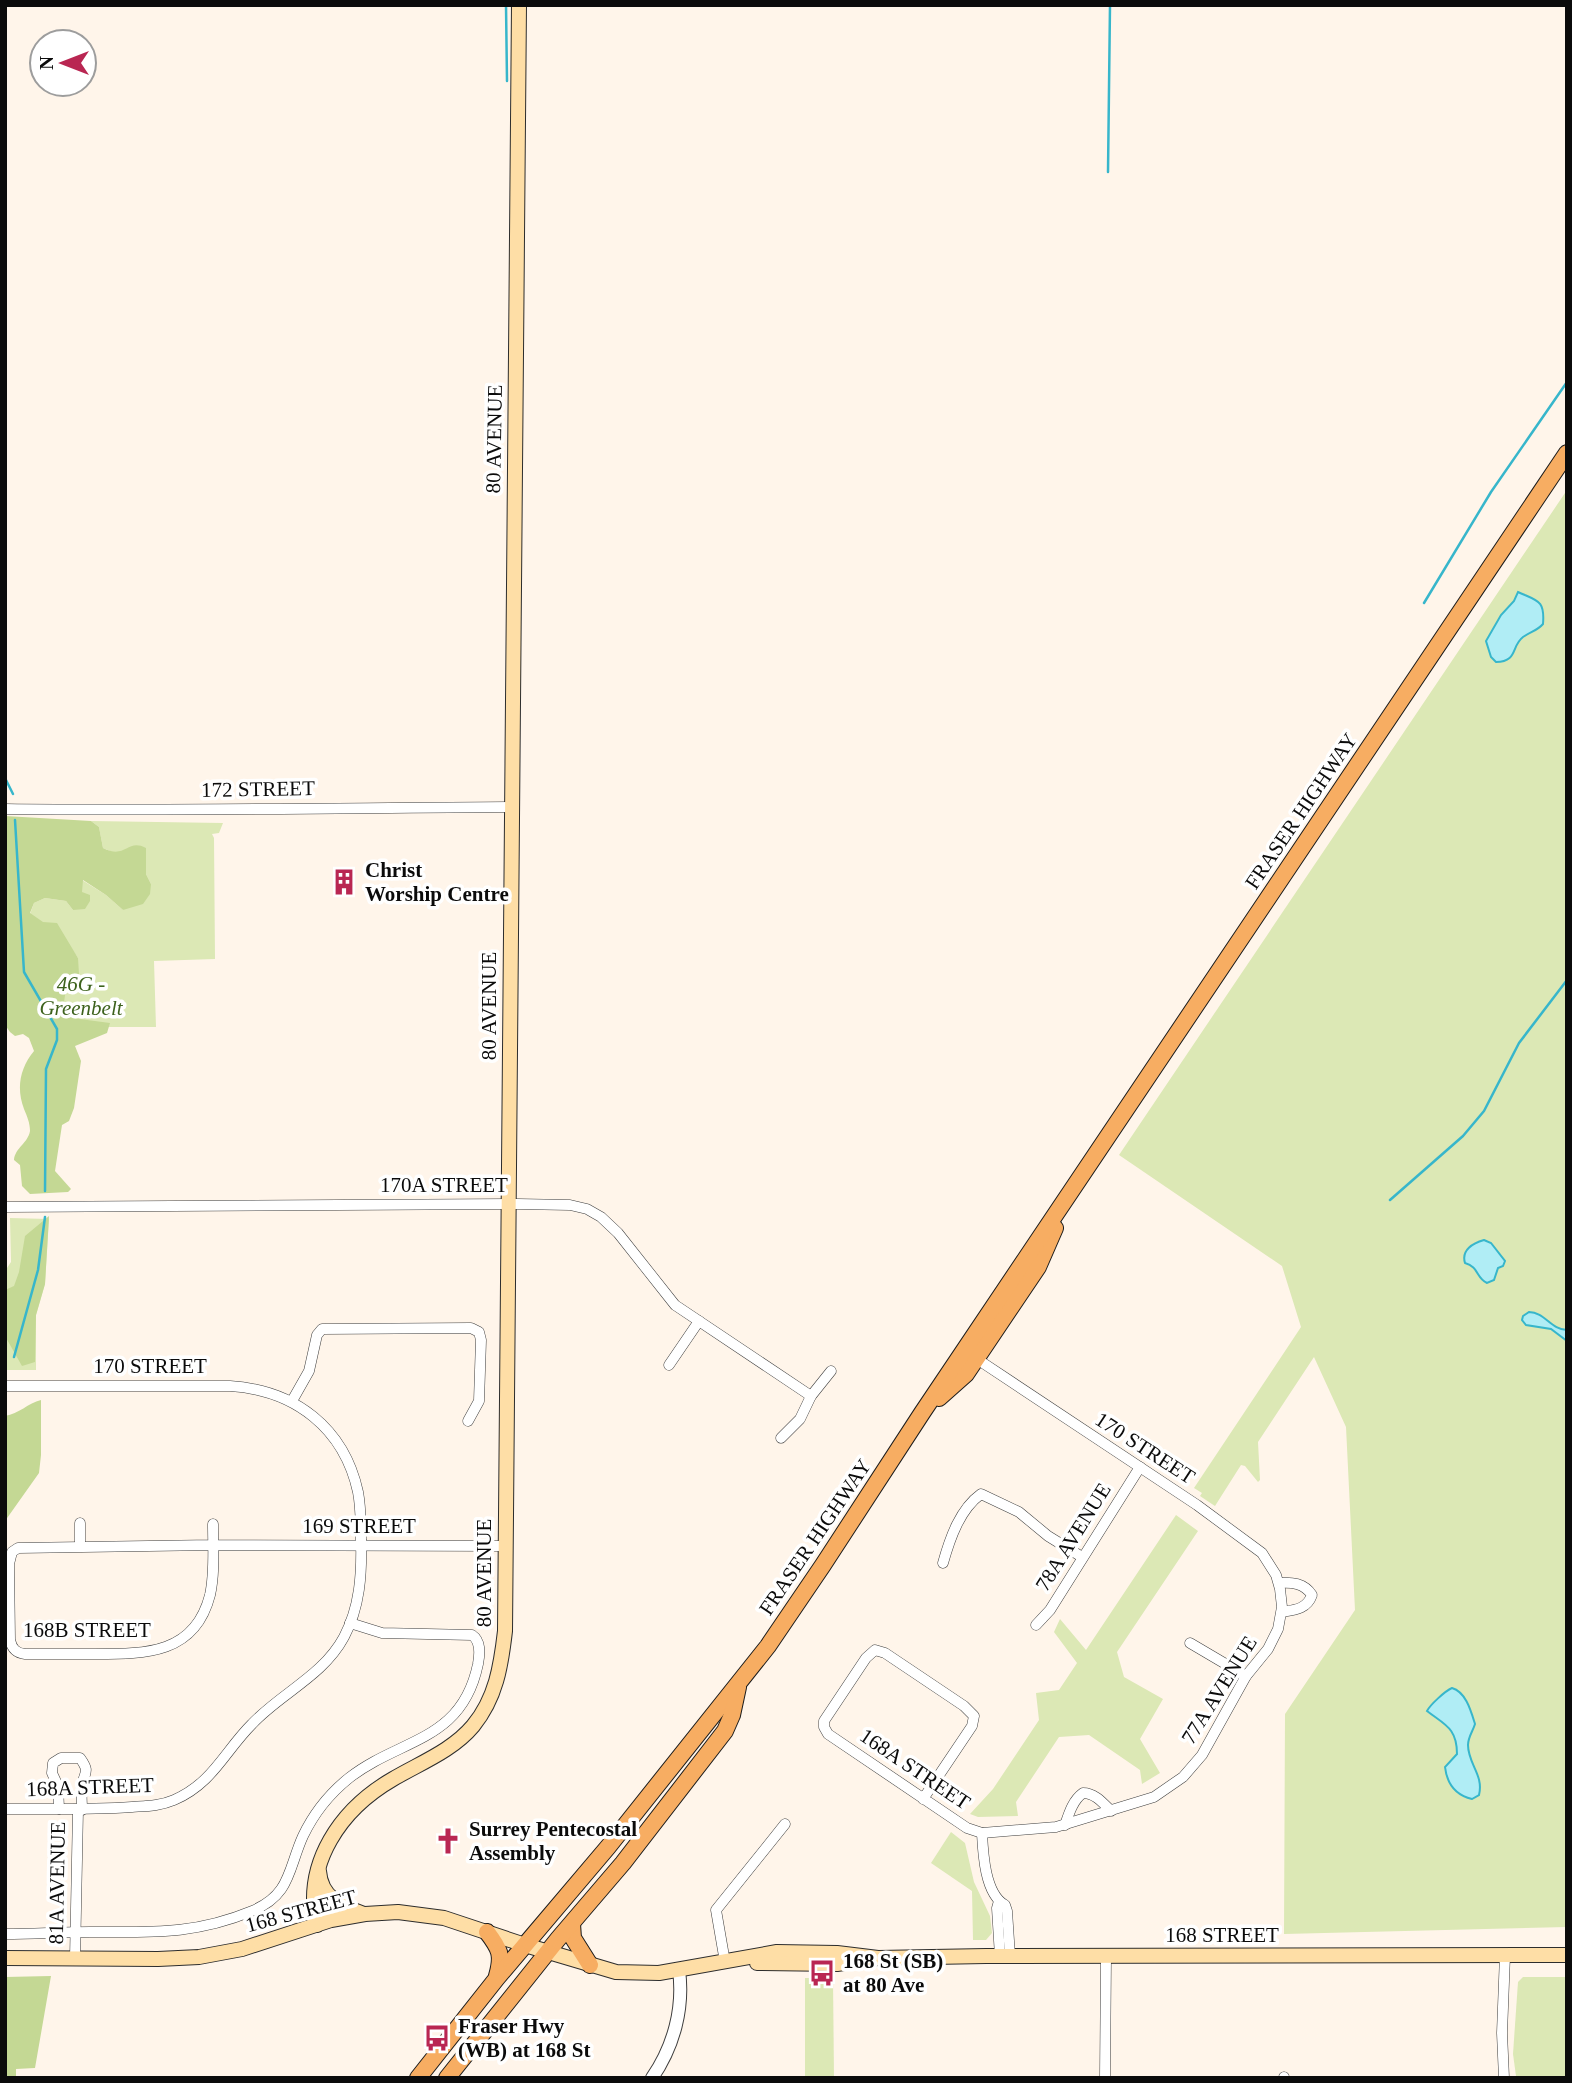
<svg xmlns="http://www.w3.org/2000/svg" width="1572" height="2083" viewBox="0 0 1572 2083" font-family="Georgia,serif">
<style>
.green{fill:#dce8b5}
.forest{fill:#c4d894}
.water{fill:#b0edf5;stroke:#37b6cb;stroke-width:2}
.lines{fill:none;stroke-linecap:round;stroke-linejoin:round}
.stream{stroke:#37b6cb;stroke-width:2.5}
.minor-casing{stroke:#3e3e3e;stroke-width:11}
.tertiary-casing{stroke:#3e3e3e;stroke-width:14}
.secondary-casing{stroke:#2d2d2d;stroke-width:16}
.primary-casing{stroke:#1c1c1c;stroke-width:18}
.minor{stroke:#fff;stroke-width:10}
.tertiary{stroke:#fff;stroke-width:12}
.secondary{stroke:#fedea6;stroke-width:14}
.primary{stroke:#f7ad62;stroke-width:16}
.labels{text-anchor:middle;dominant-baseline:central;stroke-width:7;stroke-linejoin:round;paint-order:stroke}
.street-label{font-size:21px;fill:#0b0b0b;stroke:#fff}
.poi-label{font-size:21px;font-weight:bold;fill:#0b0b0b;stroke:#fff;text-anchor:start}
.park-label{font-size:21px;font-style:italic;fill:#3d621d;stroke:#fff}
</style>
<rect width="100%" height="100%" fill="#fff5ea"/>
<g class="green">
<path d="M1567,490V1927L1284,1934L1285,1714L1355,1610L1346,1427L1314,1357L1258,1442L1260,1480L1258,1482L1245,1466L1241,1465L1215,1506L1200,1496L1202,1493L1194,1488L1301,1327L1282,1266L1119,1155Z"/>
<path d="M91,821L223,823L219,833L212,834L214,838L215,959L154,961L156,1027H7L5,1025V966L78,958L67,942L30,914L34,903L45,898L66,901L73,910L82,892V880L106,895L123,910L151,884L146,874V864L122,852H112L103,848L99,827Z"/>
<path d="M10,1218L49,1219L45,1284L36,1315V1370H5V1271L11,1262Z"/>
<path d="M1176,1515L1198,1531L1117,1652L1124,1677L1163,1699L1140,1739L1160,1773L1142,1784L1140,1770L1089,1735L1059,1737L1016,1802L1018,1816L978,1817L970,1814L993,1789L1039,1720L1036,1693L1059,1690L1077,1663L1054,1632L1060,1619L1086,1650Z"/>
<path d="M951,1832L965,1843L974,1882L990,1916L992,1933L986,1940H973L972,1891L931,1863Z"/>
<path d="M1523,1977H1567V2078L1516,2076L1513,2054L1518,1982Z"/>
<path d="M805,1978H833L834,2078H805Z"/>
</g>
<g class="forest">
<path d="M5,816L91,821L99,827L103,848C126,860 127,838 146,848V874L151,884L150,894L143,904L123,910L106,895L83,880L82,892L90,895V901L85,909L73,910L66,901L45,898L34,903L30,913L43,922L57,923L78,958L79,974L66,988L63,1010L72,1018L110,1023L107,1033L75,1046L81,1061L74,1108L69,1121L62,1125L55,1171L71,1189L68,1192L30,1194L22,1186L20,1165L14,1160C15,1148 28,1143 30,1131C30,1123 27,1116 24,1109C16,1088 20,1068 34,1051L29,1038L23,1034L15,1036L10,1032L5,1025Z"/>
<path d="M49,1216L45,1284L36,1315L35,1362L22,1366L5,1336V1290L14,1286L19,1272L25,1236Z"/>
<path d="M41,1400V1455L39,1473L5,1521V1416C19,1414 28,1403 41,1400Z"/>
<path d="M51,1976L35,2068L16,2069V2078H5V1977Z"/>
</g>
<g class="water">
<path d="M1518,592C1538,601 1545,600 1543,624C1537,631 1530,632 1523,637C1511,646 1518,662 1496,662L1491,657L1486,641L1501,615L1514,601Z"/>
<path d="M1484,1240L1491,1243L1505,1261L1503,1266L1498,1268L1494,1280L1487,1283C1476,1278 1479,1267 1465,1263C1461,1250 1473,1243 1484,1240Z"/>
<path d="M1529,1312C1545,1312 1551,1330 1567,1330V1341L1551,1329L1526,1325L1522,1320L1523,1316Z"/>
<path d="M1452,1688C1466,1692 1471,1711 1475,1724C1473,1731 1468,1737 1468,1745C1468,1764 1484,1775 1479,1795L1472,1799C1455,1795 1447,1784 1445,1767L1457,1754C1457,1728 1445,1725 1427,1711C1430,1705 1445,1691 1452,1688Z"/>
</g>
<g class="lines">
<g class="stream">
<path d="M506,5L507,81"/>
<path d="M1108,172L1110,5"/>
<path d="M1424,603L1491,492L1567,382"/>
<path d="M5,778L13,794"/>
<path d="M15,820L24,972L57,1029V1040L46,1069L45,1191"/>
<path d="M1390,1200L1463,1136L1484,1111L1519,1043L1567,980"/>
<path d="M14,1357L38,1270L45,1217"/>
</g>
<g class="minor-casing">
<g id="minor">
<path d="M5,809C174,811 343,808 512,807"/>
<path d="M5,1207L518,1204L570,1205L587,1209L601,1217L618,1233L675,1305L811,1396"/>
<path d="M669,1365L699,1321"/>
<path d="M5,1386H230C295,1390 344,1428 358,1492C361,1508 361,1524 361,1540C362,1574 360,1607 344,1637C323,1676 281,1693 252,1724C224,1752 213,1783 174,1800C160,1806 146,1806 132,1807C90,1810 48,1809 5,1809"/>
<path d="M292,1401L309,1371L317,1335L322,1329L471,1328L479,1332L481,1340L479,1401L468,1421"/>
<path d="M781,1438L800,1419L811,1396L831,1371"/>
<path d="M80,1523V1546"/>
<path d="M213,1524C213,1547 215,1573 210,1595C195,1654 146,1654 96,1654C72,1654 49,1654 25,1654C16,1653 12,1649 10,1640L9,1564L12,1552L18,1548L213,1545L505,1546"/>
<path d="M943,1563C950,1538 960,1509 981,1494L1019,1512L1048,1536L1082,1557"/>
<path d="M1279,1583C1292,1582 1304,1583 1312,1595C1307,1609 1295,1610 1282,1612"/>
<path d="M1036,1625L1050,1610L1140,1467"/>
<path d="M1190,1643L1246,1676"/>
<path d="M923,1799L972,1726L974,1716L964,1706L885,1653L875,1650L866,1658L824,1721V1727L828,1734L967,1828L982,1833L1056,1827L1154,1797L1183,1777L1202,1755L1246,1676L1268,1649L1278,1629L1282,1607L1280,1589L1276,1575L1262,1553L1197,1505L977,1359"/>
<path d="M59,1809L58,1786L52,1773L53,1763L61,1758H80C90,1772 85,1771 82,1785C81,1793 82,1802 82,1810"/>
<path d="M1065,1825C1069,1813 1073,1800 1083,1793C1095,1793 1103,1803 1111,1811"/>
<path d="M982,1833C983,1854 985,1894 1005,1905L1007,1911L1010,1956"/>
<path d="M999,1901L997,1908L1000,1956"/>
<path d="M5,1934C34,1934 62,1932 90,1932C151,1932 194,1935 252,1911C291,1895 288,1869 303,1836C314,1813 329,1794 349,1778C400,1738 462,1742 478,1664C480,1653 481,1641 472,1635L382,1633L350,1623"/>
<path d="M75,1958L78,1810"/>
<path d="M725,1962L716,1910L785,1824"/>
<path d="M1105,2078L1106,1956"/>
<path d="M1284,2078V2077"/>
<path d="M1504,2078L1502,2033L1505,1955"/>
</g>
</g>
<g class="tertiary-casing">
<path id="tertiary" d="M652,2078C674,2046 684,2008 679,1970"/>
</g>
<g class="secondary-casing">
<g id="secondary">
<path d="M319,1871C321,1898 341,1906 364,1914"/>
<path d="M317,1925C303,1863 341,1809 393,1779C420,1763 452,1751 473,1726C496,1698 501,1666 505,1631L519,5"/>
<path d="M5,1958L158,1959L199,1957L242,1949L331,1920L365,1914L398,1912L444,1918L525,1945L616,1972L659,1973L777,1952L837,1953L878,1958"/>
<path d="M757,1963L837,1964L878,1958L986,1956L1567,1955"/>
</g>
</g>
<g class="primary-casing">
<g id="primary">
<path d="M939,1398L966,1374L1038,1267L1055,1228"/>
<path d="M572,1924L573,1938L590,1965"/>
<path d="M487,1932C500,1949 503,1955 497,1976"/>
<path d="M418,2078L497,1978L608,1847L768,1646L823,1565L922,1413L1567,453"/>
<path d="M447,2078L558,1939L623,1863L725,1731L732,1715L738,1687"/>
</g>
</g>
<use href="#minor" class="minor"/>
<use href="#tertiary" class="tertiary"/>
<use href="#secondary" class="secondary"/>
<use href="#primary" class="primary"/>
</g>
<defs>
<g id="building-bare" transform="scale(2.1)"><path d="M-4-6H4V6H1V3H-1V6H-4ZM-2.5-4.3h1.7v1.8h-1.7ZM.8-4.3h1.7v1.8H.8ZM-2.5-1h1.7V.8h-1.7ZM.8-1h1.7V.8H.8Z" fill="#b92652" stroke="#fff" stroke-width="2.5" paint-order="stroke"/></g>
<g id="church-bare" transform="scale(2.1)"><path d="M-1.2-6h2.4v3.5h3.3v2.4h-3.3V6h-2.4V-.1h-3.3v-2.4h3.3Z" fill="#b92652" stroke="#fff" stroke-width="2.5" paint-order="stroke"/></g>
<g id="bus-bare" transform="scale(2.1)"><path d="M-5-6H5V4H4V6H2V4H-2V6H-4V4H-5ZM-3.5-4V0h7V-4ZM-3.5 1.2v1.5H-2V1.2ZM2 1.2v1.5H3.5V1.2Z" fill="#b92652" stroke="#fff" stroke-width="2.5" paint-order="stroke"/></g>
</defs>
<g fill-rule="evenodd">
<use href="#building-bare" x="344" y="882"/>
<use href="#church-bare" x="448" y="1841"/>
<use href="#bus-bare" x="822" y="1973"/>
<use href="#bus-bare" x="437" y="2038"/>
</g>
<g class="labels">
<g class="street-label">
<text transform="translate(494 439) rotate(-89)">80 AVENUE</text>
<text transform="translate(258 789) rotate(-1)">172 STREET</text>
<text transform="translate(1301 811) rotate(-56)">FRASER HIGHWAY</text>
<text transform="translate(489 1006) rotate(-90)">80 AVENUE</text>
<text x="444" y="1185">170A STREET</text>
<text x="150" y="1366">170 STREET</text>
<text transform="translate(1145 1448) rotate(33)">170 STREET</text>
<text x="359" y="1526">169 STREET</text>
<text transform="translate(815 1537) rotate(-56)">FRASER HIGHWAY</text>
<text transform="translate(1073 1537) rotate(-58)">78A AVENUE</text>
<text transform="translate(484 1573) rotate(-90)">80 AVENUE</text>
<text x="87" y="1630">168B STREET</text>
<text transform="translate(1219 1690) rotate(-58)">77A AVENUE</text>
<text transform="translate(915 1769) rotate(34)">168A STREET</text>
<text transform="translate(90 1787) rotate(-2)">168A STREET</text>
<text transform="translate(57 1883) rotate(-89)">81A AVENUE</text>
<text transform="translate(301 1911) rotate(-15)">168 STREET</text>
<text x="1222" y="1935">168 STREET</text>
</g>
<g class="poi-label">
<text x="365" y="870">Christ<tspan x="365" dy="24">Worship Centre</tspan></text>
<text x="469" y="1829">Surrey Pentecostal<tspan x="469" dy="24">Assembly</tspan></text>
<text x="843" y="1961">168 St (SB)<tspan x="843" dy="24">at 80 Ave</tspan></text>
<text x="458" y="2026">Fraser Hwy<tspan x="458" dy="24">(WB) at 168 St</tspan></text>
</g>
<g class="park-label">
<text x="81" y="984">46G -<tspan x="81" dy="24">Greenbelt</tspan></text>
</g>
</g>
<rect width="1572" height="2083" fill="none" stroke="#0b0b0b" stroke-width="14"/>
<g transform="translate(63 63) rotate(270)"><circle r="33" fill="#ffffff" stroke="#9d9d9d" stroke-width="2"/>
<path d="M0-5L12 26L0 18L-12 26Z" fill="#b92652"/>
<text y="-10" font-size="19" font-weight="bold" text-anchor="middle" fill="#0b0b0b">N</text>
</g>
</svg>
